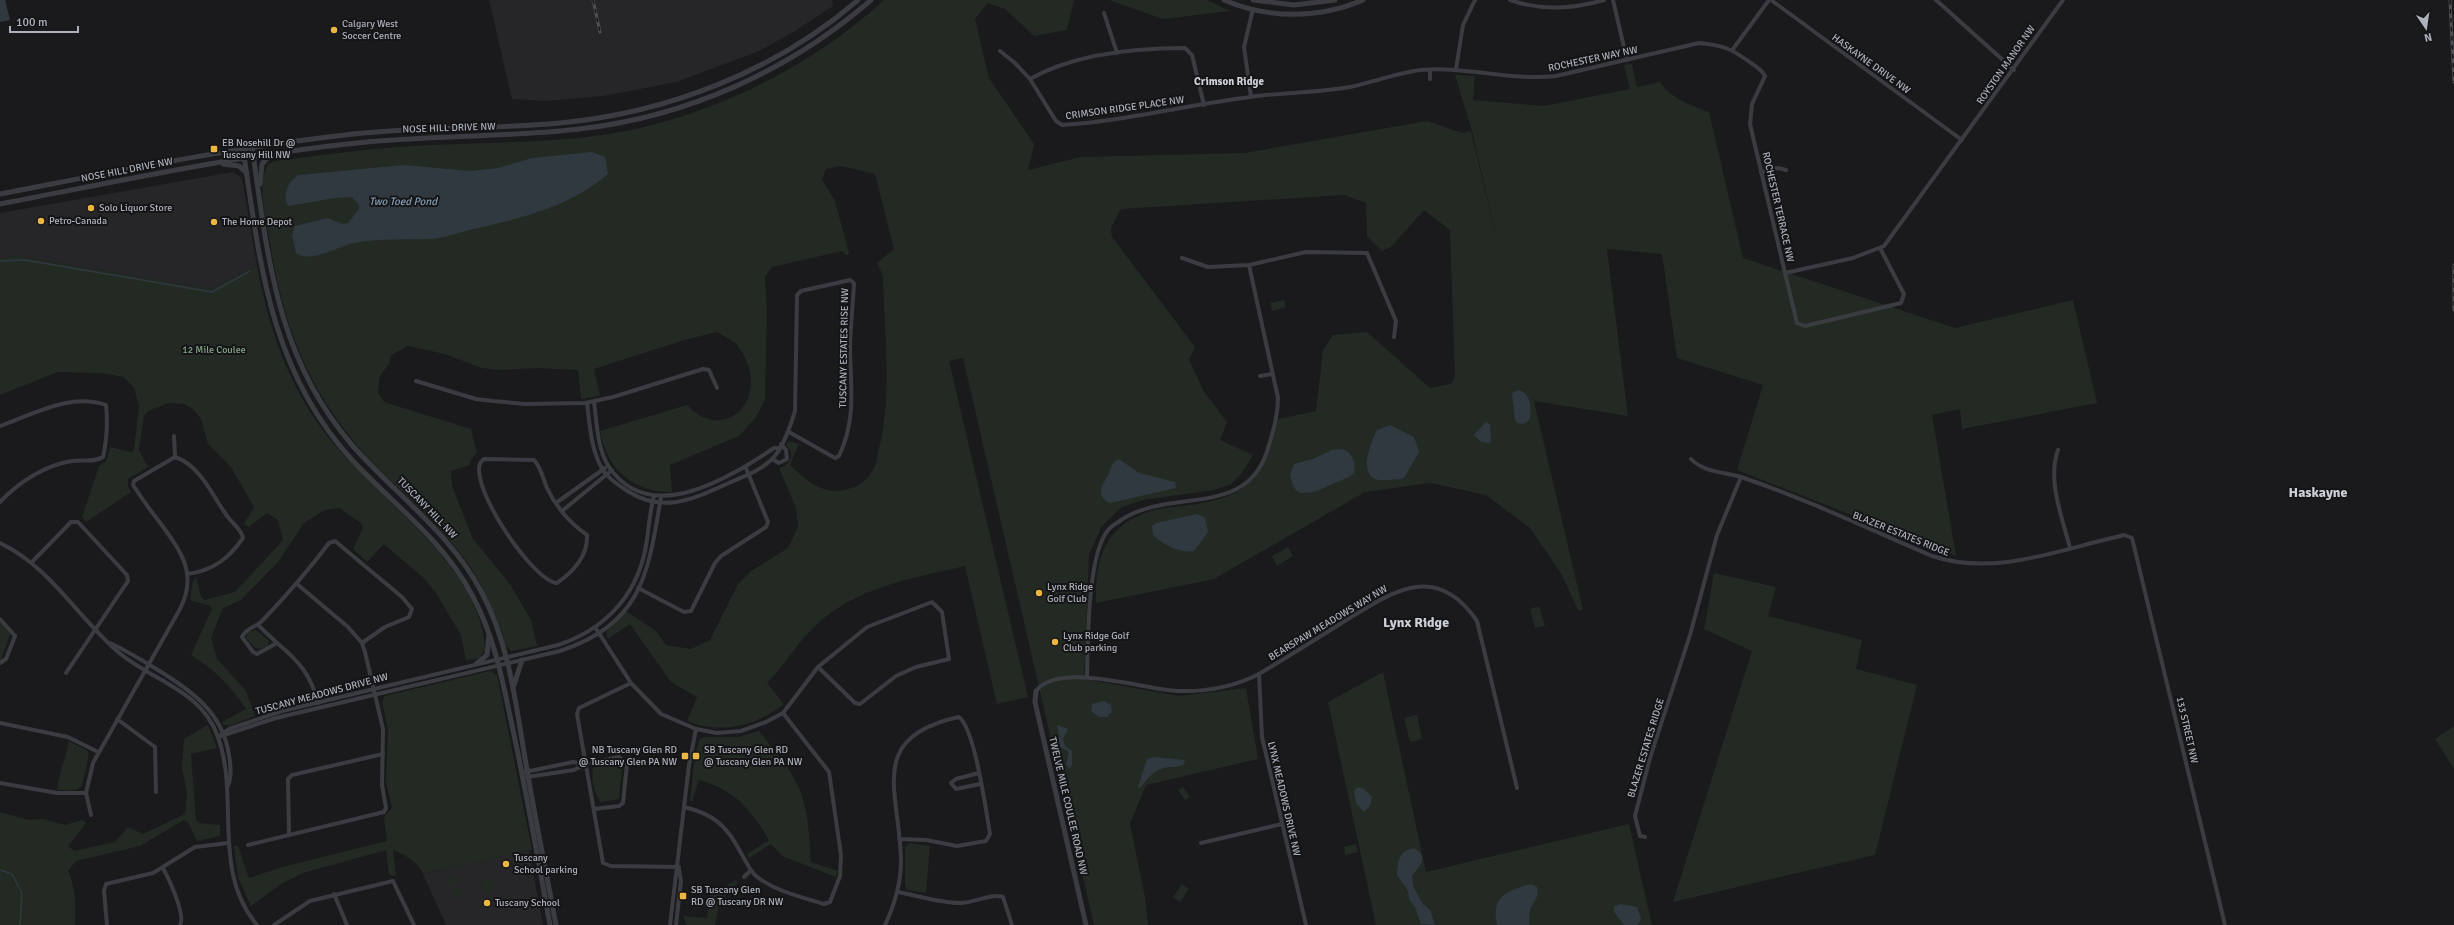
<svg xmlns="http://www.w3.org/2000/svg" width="2454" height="925" viewBox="0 0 2454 925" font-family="Signika,sans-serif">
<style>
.built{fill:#262629}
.green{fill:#222a23}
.water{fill:#303940}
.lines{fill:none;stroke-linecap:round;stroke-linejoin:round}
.stream{stroke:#303940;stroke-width:1.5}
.minor{stroke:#3b3c41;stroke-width:4}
.tertiary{stroke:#3b3c41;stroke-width:5}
.rail-casing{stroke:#4e5056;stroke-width:3}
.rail{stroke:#151517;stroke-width:1.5;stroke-dasharray:4.5;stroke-linecap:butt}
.poi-dot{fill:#ecb643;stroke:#151517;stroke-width:1.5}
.labels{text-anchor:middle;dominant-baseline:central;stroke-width:4;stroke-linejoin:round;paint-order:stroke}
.poi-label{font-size:10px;fill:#adb1bb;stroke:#151517;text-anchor:start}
.street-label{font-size:10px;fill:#adb1bb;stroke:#151517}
.park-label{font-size:10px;fill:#85a588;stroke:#151517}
.neighbourhood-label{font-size:11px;font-weight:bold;fill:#ced0d7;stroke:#151517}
.water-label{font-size:11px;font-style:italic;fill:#869eb4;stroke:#151517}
.district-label{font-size:14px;font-weight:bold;fill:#ced0d7;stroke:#151517}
</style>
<rect width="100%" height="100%" fill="#1a1a1c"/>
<g class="built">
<path d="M489,0H832L833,6L795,31L757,52L676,82L603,96L546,101L512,99Z"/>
<path d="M233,172L242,178L257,266L212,289L17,256L0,258V213Z"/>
<path d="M529,850L543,925H446L423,874Z"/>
</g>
<g class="green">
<path d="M884,0H1074L1067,30L1034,36L1005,9L988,3L975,19L989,78L1034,144L1028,170L1081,157L1245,153L1427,121L1462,133L1471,131L1500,254L1472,131L1455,75L1475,76L1473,100L1544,106L1630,89L1624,65L1632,64L1637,87L1660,82C1672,99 1690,105 1709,112L1743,258L1955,328L2073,300L2097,403L1962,429L1960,409L1932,415L1956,556L1737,470L1763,385L1677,358L1662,254L1607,249L1628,416L1534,401L1583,610H1578L1562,575L1530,528L1486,495L1430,483L1365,492L1214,579L1096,603C1095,563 1102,530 1143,514C1159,507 1180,507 1197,504C1216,501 1238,495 1252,480C1267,464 1272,439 1278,419L1316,411L1323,350L1333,335L1367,332L1430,388L1451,384L1455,376L1450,230L1424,210L1391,247L1382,251L1367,236L1366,203L1344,195L1121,209L1111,228L1112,237L1195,347L1189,359L1204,392L1227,422L1220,440L1253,455L1242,473L1231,484L1214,490L1143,500L1122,507L1102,526L1089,554L1084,679L1179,696L1246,688L1258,759L1146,785L1130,824L1145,897L1148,925H1094L963,358L949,361L1028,697L997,704L965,566C909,579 854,587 812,629C795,645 784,667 767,683L784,704C756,726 721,735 687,721L697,697L671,682L630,624L608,639L606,632L626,611L656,631L666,645L691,649L710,640L738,584L751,571L788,548L798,527L796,508L779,468C790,465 796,454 786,445L789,441L799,444L790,465C805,480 825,497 848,489C860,485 867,481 873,470C876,465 877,458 878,452C893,398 884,333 883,276L877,263L894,249L875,174L841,166L826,169L822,179L835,201L849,253L847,256L842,251L772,267L765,277L767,309L765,400L756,417L739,436L670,465L672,492C633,493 606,468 600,431L687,405C725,447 776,395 737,345C733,340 723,336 717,332L684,340L594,369L600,396L581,399L578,370L539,368L499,370L482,368L445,354L408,346L391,355L389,364L380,376L378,392L384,402L471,429L477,453L471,459L470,465L451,471L452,486L473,539L510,584L531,620L537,646L511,651L507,647C503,641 503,634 500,627C491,606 482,584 469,565C442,526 407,497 374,464C312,399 284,331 270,243C266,218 256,187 268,164L275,161C328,154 380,147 433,145C506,141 581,144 652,125C737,103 820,59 884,0Z"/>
<path d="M1109,0H1207L1230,11L1163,19Z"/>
<path d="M17,256L212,289L257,266C269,329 288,386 328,437C375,497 483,567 485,650L479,658L466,660L461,635L438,596L425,579L384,544L367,562L353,549L363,528L361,523L339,508L325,510L304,523L278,562L241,600L223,608L211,638L217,659L246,691L255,716L231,725H224L222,722L246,709C231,686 214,669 191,655L212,609L211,606L190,600L193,581L196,577L201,597L205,600L235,592L283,540L278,520L267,513L249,527L244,524L254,507L231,467L208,444L201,419L193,409L184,404L168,403L148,411L144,416L139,450L148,467L128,479V486L131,492L86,522L82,517L99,466L106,461L110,447L131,452L134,450L139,406L134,388L124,377L100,373L58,372L0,395V258Z"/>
<path d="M1284,300L1286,307L1272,311L1270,303Z"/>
<path d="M1288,547L1293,556L1277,566L1272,556Z"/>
<path d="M1714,573L1776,587L1768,616L1862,640L1856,669L1917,685L1875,855L1673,902L1752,651L1704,629Z"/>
<path d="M1539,606L1545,626L1535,628L1530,609Z"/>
<path d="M0,622L10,634L1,660H0Z"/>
<path d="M256,630L269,641L268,645L260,649L254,647L246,638L248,632Z"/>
<path d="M490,671L497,675L532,850L423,874C418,862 406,855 393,850L396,876L389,875L386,850L303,873L281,884L251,906L238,878L234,846H238L249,878L282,867L387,841L384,817L392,808L386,781L388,730L382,701L385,696Z"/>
<path d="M1383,672L1426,872L1629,824L1652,925H1376L1328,702Z"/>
<path d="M1417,715L1422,739L1410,742L1404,718Z"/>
<path d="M208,725L217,748L191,754L196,820L199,823L220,825V836L197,841L188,822L184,820L140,846L76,861L68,871C76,889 76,906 75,925H0V812L29,820L43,819L65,825L82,820L86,823L68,846L74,851L115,842L128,827L143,834L185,814L187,792L182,768L184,739Z"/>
<path d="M2454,726V769L2435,739Z"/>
<path d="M759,731C772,748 788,765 797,784C809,808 809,837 811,862L838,871L836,877L782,856L771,844L749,858L747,854L769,840C752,810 733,789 699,780L692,802L690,800L695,755L700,739L705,737H739Z"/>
<path d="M69,741L88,751C90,758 83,777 82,786L76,790H57C59,772 66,758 69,741Z"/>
<path d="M616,761L620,763L622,767L619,799L601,802C594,794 591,778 593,768Z"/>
<path d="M1183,787L1190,797L1185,800L1178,790Z"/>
<path d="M910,843L930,846L926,893L908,890L905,886V847Z"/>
<path d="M1356,844L1358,852L1345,855L1344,847Z"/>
<path d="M457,873L459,882L449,888L446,886L449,878Z"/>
<circle cx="488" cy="887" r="7"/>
<path d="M736,880L738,882L719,903L715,925H687L683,916L707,918L710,895Z"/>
<path d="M1182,884L1189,889L1180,902L1173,897Z"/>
<path d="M455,888L464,891L459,899L451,896Z"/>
</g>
<g class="water">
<path d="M0,0H5L10,20L0,22Z"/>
<path d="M592,152L605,157L608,174C570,207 521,218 474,229C460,232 444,238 430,239C404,240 379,238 354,243C338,246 311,264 296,253L292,235L295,226L328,218L342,224L348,223L359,209V205L352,197L335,198L288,206C282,195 288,181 299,175L404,165L470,171L498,168L532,158Z"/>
<path d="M1519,390C1532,395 1531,408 1530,419L1524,424L1517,423L1515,420L1512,393Z"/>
<path d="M1486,422L1490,424L1491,441L1489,443L1481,442L1474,435Z"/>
<path d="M1390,425L1414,437L1419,452L1404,478C1399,480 1394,479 1388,480C1355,484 1369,446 1377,430Z"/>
<path d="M1343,449C1353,454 1356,462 1354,473L1349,477L1314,492L1300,493L1294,488L1290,475L1294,464L1313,459L1332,450Z"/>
<path d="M1119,459L1139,473L1175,482L1176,488L1110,503C1096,496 1101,487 1107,477C1112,469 1110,463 1119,459Z"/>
<path d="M1197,514L1205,518L1208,532L1194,551C1181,554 1162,544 1153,535L1152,526L1156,523Z"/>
<path d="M1104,701L1111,705L1112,712L1107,717H1099L1091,711L1092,704Z"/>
<path d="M1057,725L1068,729L1063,739L1065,746L1072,751V765L1069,769L1066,764L1069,752L1059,746V735Z"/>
<path d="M1154,757L1185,760L1184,764C1180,767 1175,767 1169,767C1154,769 1149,777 1140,788L1138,787L1147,759Z"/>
<path d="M1358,787L1364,789L1372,797L1370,806L1364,812L1356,803L1354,791Z"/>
<path d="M1414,848C1431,858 1418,867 1412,876L1413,886L1422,903L1430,910L1435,925L1421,924L1415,907L1409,899L1408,891L1397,875C1398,862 1398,851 1414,848Z"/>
<path d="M1530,884L1537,887C1540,897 1534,900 1531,908C1528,914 1530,919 1529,925H1497C1491,896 1506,892 1530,884Z"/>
<path d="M1621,904L1637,907L1641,919L1638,925H1624L1614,912V906Z"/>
</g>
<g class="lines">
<g class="stream">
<path d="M0,261L25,260L212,292L250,271"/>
<path d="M0,870L12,874L22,893L20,925"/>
</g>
<g class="minor">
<path d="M1510,0C1542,11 1572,9 1604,0"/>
<path d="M1613,0L1627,60"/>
<path d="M1771,0L1962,140"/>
<path d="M1936,0L2014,70"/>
<path d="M1104,13L1117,53"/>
<path d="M1733,49L1769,0"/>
<path d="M1000,51L1015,63L1030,79"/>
<path d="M1456,69L1463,25L1475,0"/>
<path d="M1430,79V70"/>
<path d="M1251,97L1244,47L1253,9"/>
<path d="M1204,105L1192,55L1185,48C1135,48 1074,54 1030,79L1056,121L1062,125C1125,121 1187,105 1250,97C1284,92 1317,93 1350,87C1373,82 1397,73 1421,70C1466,66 1511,81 1556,76L1699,43C1723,45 1732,49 1751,63C1757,67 1762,70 1765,76L1752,104L1750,124L1785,273L1853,258L1884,246L2063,0"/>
<path d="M1761,172L1778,168L1786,170"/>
<path d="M1182,258L1208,267L1249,265L1306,252L1367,253L1396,321L1394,337"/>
<path d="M1785,273L1797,323L1805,326L1901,303L1904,294L1880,248"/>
<path d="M1260,376L1272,374"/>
<path d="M416,381L476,399L493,401L525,404L585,403L613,397L703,369L709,370L717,388"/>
<path d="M594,402C597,423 597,449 609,467C651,528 730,477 774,448H779"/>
<path d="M587,403C590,426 591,454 605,473C612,481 621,487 629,492C665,514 695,498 729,483C744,476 760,471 772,459C782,450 791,425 795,411L797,295L801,291L850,280L854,283C853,306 850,328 850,351C851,389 856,420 839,456L835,458L789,432"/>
<path d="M0,426C32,415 71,392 106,405C108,424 107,439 103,457C94,463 83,459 72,461C45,465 19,482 0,502"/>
<path d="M174,436L175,457"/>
<path d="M2058,450C2047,480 2062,517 2070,548"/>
<path d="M484,459L534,460C541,467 543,479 547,488C556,507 570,523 587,535C588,556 573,572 557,583C531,581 460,473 484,459Z"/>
<path d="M772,459L779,463L787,459L786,450L781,444"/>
<path d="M1691,459C1703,472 1724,472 1741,477C1806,499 1869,529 1932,556C1993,576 2052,552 2112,538L2124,535L2132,538L2225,925"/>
<path d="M556,503L605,468"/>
<path d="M562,511L612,470"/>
<path d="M0,543C49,566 77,616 117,651C151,681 201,689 218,737C240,799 211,870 257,925"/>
<path d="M32,562L71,522H78L127,575L128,581L66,673"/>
<path d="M638,588L684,612L691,611L715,563L721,556L766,527L768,522L746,468"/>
<path d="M0,619L15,636L6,659L0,663"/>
<path d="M258,625L277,643"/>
<path d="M595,627L631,683L661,714L696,729L717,733L741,731L766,722L783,713L818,667L867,627L932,602L942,612L949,659L916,667L896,676L860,704L855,703L818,667"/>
<path d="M110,643C127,651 142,660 158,670C192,691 223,713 229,755C231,767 232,778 227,788"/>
<path d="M1259,674L1262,737L1306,925"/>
<path d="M1087,676C1088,643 1087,553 1109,529C1112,525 1118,523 1121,520C1173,486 1249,521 1269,445C1274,428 1278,414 1278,398L1249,265"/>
<path d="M631,683L579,708L577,714L603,863L611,866L679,867"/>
<path d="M1036,691C1059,660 1148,691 1180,691C1207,692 1236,686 1259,674C1286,658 1313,641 1340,624C1388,595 1434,558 1477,621L1517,788"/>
<path d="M318,703C311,675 299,661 277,643L257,654L253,652L242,637C247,627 255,628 262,621C286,596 308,571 329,543L335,541L402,597L412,609L409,617L385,627L362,643"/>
<path d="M117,719L155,747L156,792"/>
<path d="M0,723L68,737L98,752"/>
<path d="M218,737L276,718L560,651C643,623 648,574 661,497"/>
<path d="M218,737L229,729L282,711L558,645C603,630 635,598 645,551C649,532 649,513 654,496"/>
<path d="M525,772L573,762L586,764L619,757L627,764L623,803L619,806L594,809"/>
<path d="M979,773L956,779L951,783L956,789L980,784"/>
<path d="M527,777L574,770L586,764"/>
<path d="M0,783L57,793H86L93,763L180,609C199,572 179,549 158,520C149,509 141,497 133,485L134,481L175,457C201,466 212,495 227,516C233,524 241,529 243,538C229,558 213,571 187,574"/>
<path d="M86,793L91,815"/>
<path d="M684,807C714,814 727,826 741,853C746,861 749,870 756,876C774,891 802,897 824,904L830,902L840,876L841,855L829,772L783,713"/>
<path d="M289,834L288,779L292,775L383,754"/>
<path d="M1645,837L1640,836L1635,816L1650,758L1690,635L1717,535L1741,477"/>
<path d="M1201,843L1282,824"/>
<path d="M248,845L384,812L386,808L382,785L383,729L365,652L362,643L348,627L297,584"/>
<path d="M163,868C169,879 186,915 180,925"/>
<path d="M744,877L751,870"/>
<path d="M898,892C919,896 940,903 960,903C975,903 990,893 1003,897L1012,925"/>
<path d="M334,894L347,925"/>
<path d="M107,925L104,891L106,884L153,873L195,847L228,843"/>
<path d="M274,925L310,901L393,881L414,925"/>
<path d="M670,925L689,765L696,729"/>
<path d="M676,925L681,881L679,869"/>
<path d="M885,925C895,904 901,884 901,860C900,793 865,737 959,717C975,729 986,811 990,834L986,841L957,846L926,840L899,839"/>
</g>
<g class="tertiary">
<path d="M1224,0C1268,19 1319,19 1363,0"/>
<path d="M1253,0L1294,5L1335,0"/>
<path d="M252,147C268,257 276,357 352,445C396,495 451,533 482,593C510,646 516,706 526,764C535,818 546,871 556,925"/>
<path d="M243,149C260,264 270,370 352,460C394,505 443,540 472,595C495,637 503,683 513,730C527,795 538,860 550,925"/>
<path d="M223,164L239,166L247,173"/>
<path d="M260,184L262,164L270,155"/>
<path d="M0,194C114,172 229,148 345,135C416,126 488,130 560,123C667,113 776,71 858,0"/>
<path d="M0,204C115,182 230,157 347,144C424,135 502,138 579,129C687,117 789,71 871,0"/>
<path d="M476,664L487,655L489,635"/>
<path d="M514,685L522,660"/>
<path d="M1036,691L1035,702L1086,925"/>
</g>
<g class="rail-casing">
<g id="rail">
<path d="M593,0L600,32"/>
<path d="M2450,0L2454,82"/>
<path d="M2454,265V310"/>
</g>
</g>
<use href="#rail" class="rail"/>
</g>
<g class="poi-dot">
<circle cx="334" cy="30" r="4"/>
<rect x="210" y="145" width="8" height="8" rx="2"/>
<circle cx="91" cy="208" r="4"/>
<circle cx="41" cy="221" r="4"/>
<circle cx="214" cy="222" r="4"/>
<circle cx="1039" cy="593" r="4"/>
<circle cx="1055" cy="642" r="4"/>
<rect x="681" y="752" width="8" height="8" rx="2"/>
<rect x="692" y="752" width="8" height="8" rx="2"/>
<circle cx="506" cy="864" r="4"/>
<rect x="679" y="892" width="8" height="8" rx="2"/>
<circle cx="487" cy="903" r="4"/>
</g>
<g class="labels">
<g class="poi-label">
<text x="342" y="24">Calgary West<tspan x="342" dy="12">Soccer Centre</tspan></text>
<text x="222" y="143">EB Nosehill Dr @<tspan x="222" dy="12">Tuscany Hill NW</tspan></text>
<text x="99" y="208">Solo Liquor Store</text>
<text x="49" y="221">Petro-Canada</text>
<text x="222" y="222">The Home Depot</text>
<text x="1047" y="587">Lynx Ridge<tspan x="1047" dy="12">Golf Club</tspan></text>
<text x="1063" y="636">Lynx Ridge Golf<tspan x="1063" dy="12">Club parking</tspan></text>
<text x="677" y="750" text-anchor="end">NB Tuscany Glen RD<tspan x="677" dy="12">@ Tuscany Glen PA NW</tspan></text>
<text x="704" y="750">SB Tuscany Glen RD<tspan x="704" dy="12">@ Tuscany Glen PA NW</tspan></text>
<text x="514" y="858">Tuscany<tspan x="514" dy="12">School parking</tspan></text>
<text x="691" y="890">SB Tuscany Glen<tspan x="691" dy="12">RD @ Tuscany DR NW</tspan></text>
<text x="495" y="903">Tuscany School</text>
</g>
<g class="street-label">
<text transform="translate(1593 59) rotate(-12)">ROCHESTER WAY NW</text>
<text transform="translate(1871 64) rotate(36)">HASKAYNE DRIVE NW</text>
<text transform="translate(2006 65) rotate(-55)">ROYSTON MANOR NW</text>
<text transform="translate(1125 108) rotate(-8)">CRIMSON RIDGE PLACE NW</text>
<text transform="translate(449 128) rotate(-2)">NOSE HILL DRIVE NW</text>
<text transform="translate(127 170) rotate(-11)">NOSE HILL DRIVE NW</text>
<text transform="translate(1778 207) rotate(77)">ROCHESTER TERRACE NW</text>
<text transform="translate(844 348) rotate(-89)">TUSCANY ESTATES RISE NW</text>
<text transform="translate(427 508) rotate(46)">TUSCANY HILL NW</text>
<text transform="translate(1901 534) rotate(22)">BLAZER ESTATES RIDGE</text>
<text transform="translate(1328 623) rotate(-31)">BEARSPAW MEADOWS WAY NW</text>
<text transform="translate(322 694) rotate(-15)">TUSCANY MEADOWS DRIVE NW</text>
<text transform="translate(2187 730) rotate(77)">133 STREET NW</text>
<text transform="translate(1646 748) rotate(-73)">BLAZER ESTATES RIDGE</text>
<text transform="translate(1284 799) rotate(77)">LYNX MEADOWS DRIVE NW</text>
<text transform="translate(1068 806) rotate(77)">TWELVE MILE COULEE ROAD NW</text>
</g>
<g class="park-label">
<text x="214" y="350">12 Mile Coulee</text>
</g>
<g class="neighbourhood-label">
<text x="1229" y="81">Crimson Ridge</text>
</g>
<g class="water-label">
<text x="403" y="201">Two Toed Pond</text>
</g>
<g class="district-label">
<text x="2318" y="492">Haskayne</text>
<text x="1416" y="622">Lynx Ridge</text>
</g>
</g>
<g transform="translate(2426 28) rotate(167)" stroke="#151517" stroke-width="3" paint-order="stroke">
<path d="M0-3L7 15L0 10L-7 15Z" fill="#adb1bb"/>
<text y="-6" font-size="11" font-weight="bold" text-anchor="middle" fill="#adb1bb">N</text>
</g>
<path d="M10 26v6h68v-6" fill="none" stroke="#adb1bb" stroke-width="2"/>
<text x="16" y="26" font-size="12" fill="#adb1bb" stroke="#151517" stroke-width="3" paint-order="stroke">100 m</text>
</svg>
